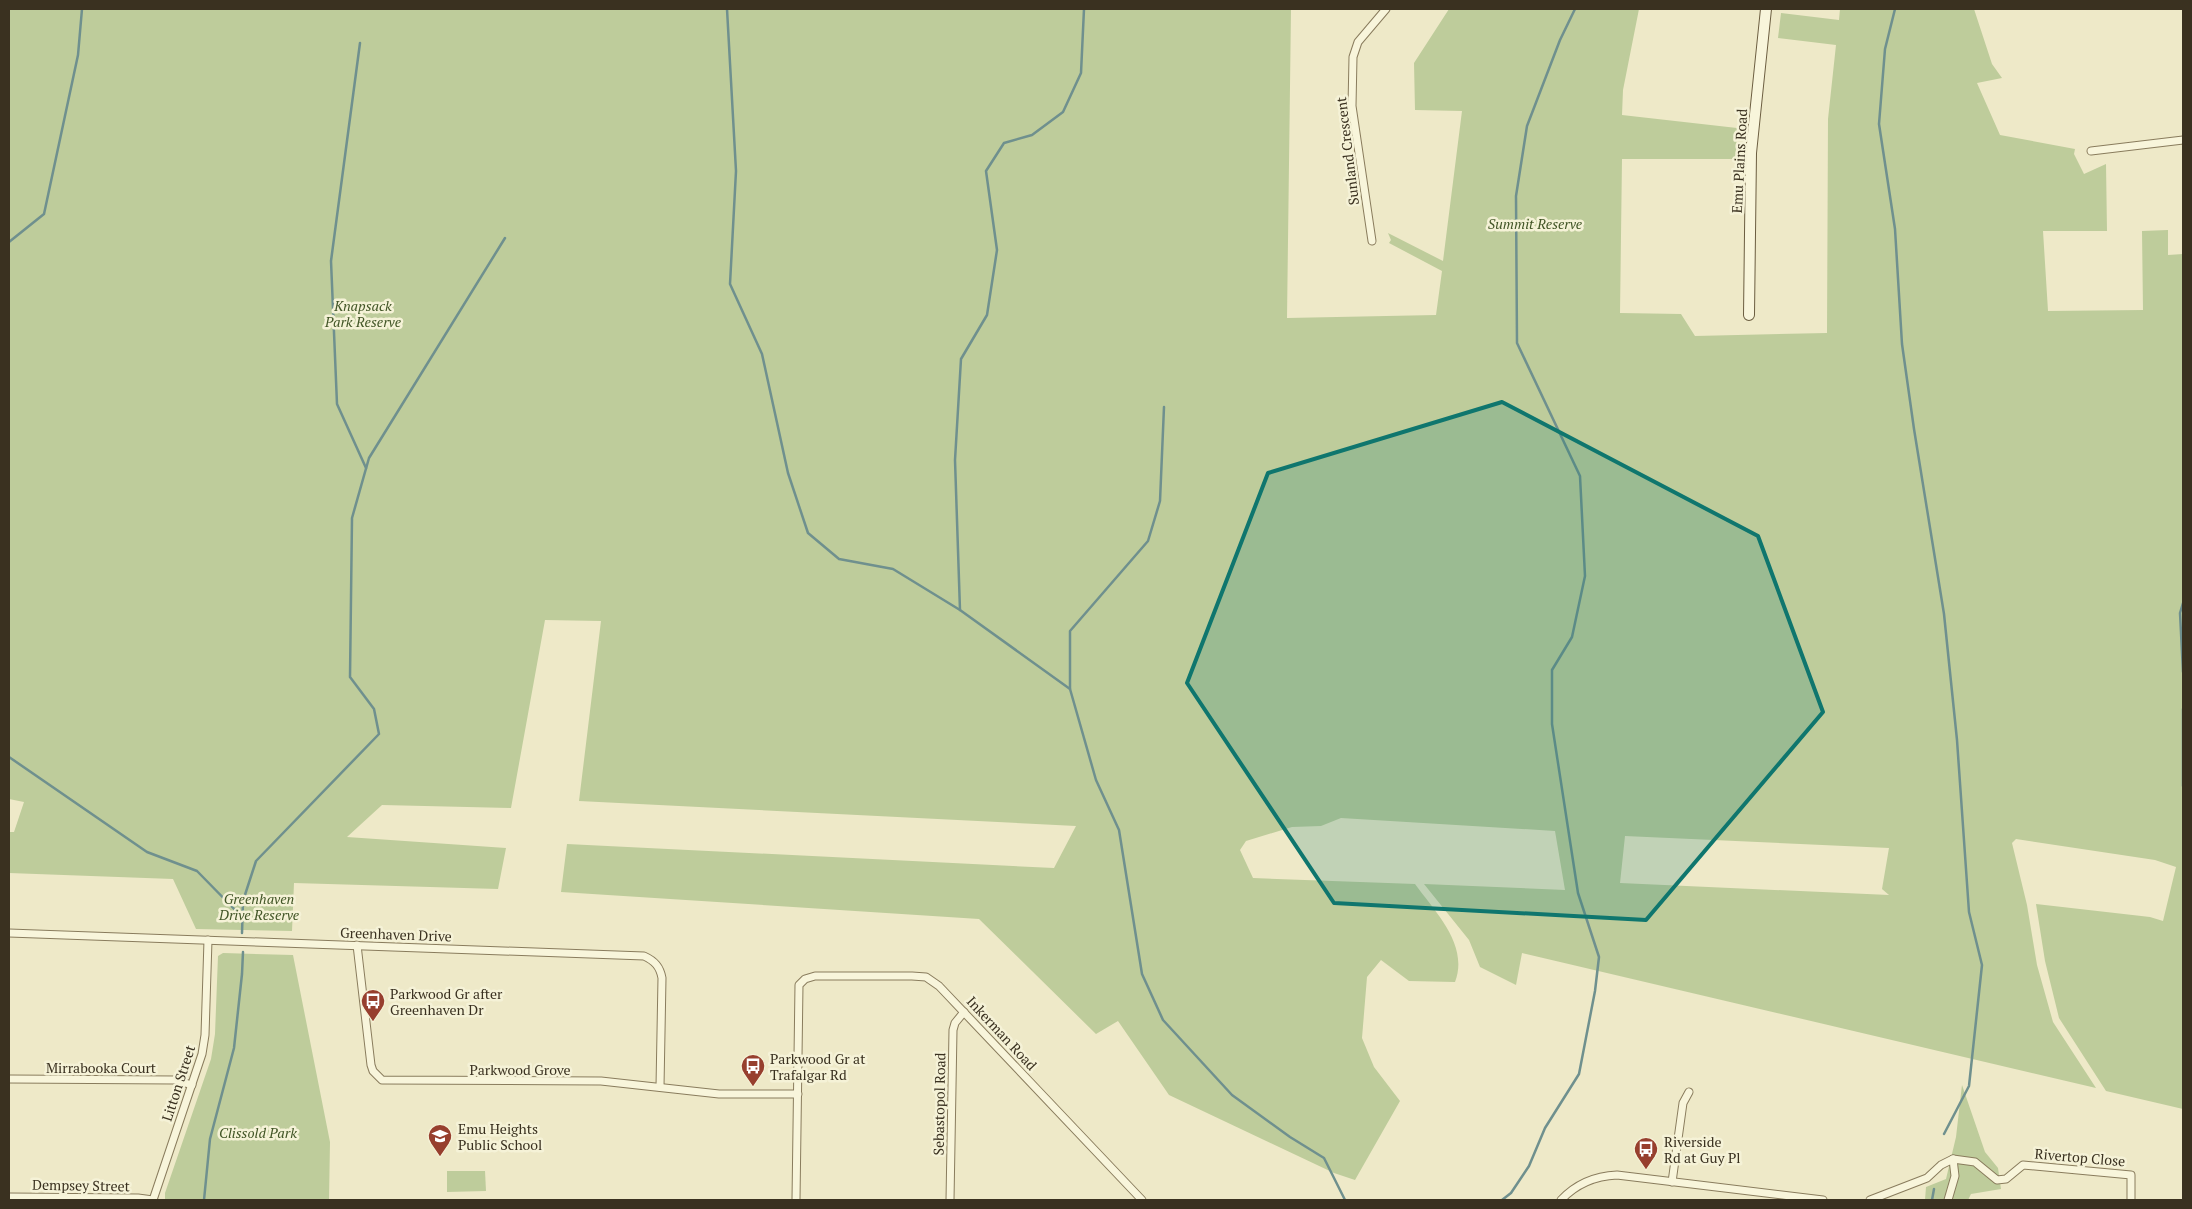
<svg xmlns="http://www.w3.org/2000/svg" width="2192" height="1209" viewBox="0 0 2192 1209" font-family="'PT Serif',serif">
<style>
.green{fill:#becc9b;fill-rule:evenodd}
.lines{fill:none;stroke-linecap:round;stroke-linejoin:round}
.stream{stroke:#6f908e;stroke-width:2.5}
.street-casing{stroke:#897c5d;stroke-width:9}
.secondary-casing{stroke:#6b5d40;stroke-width:12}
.street{stroke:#f8f5db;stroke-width:7}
.secondary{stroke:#f8f5db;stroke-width:10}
.marked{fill:#0f766e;fill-opacity:0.2;stroke:#0f766e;stroke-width:4;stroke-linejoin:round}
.labels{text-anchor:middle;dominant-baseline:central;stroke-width:5;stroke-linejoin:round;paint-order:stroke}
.street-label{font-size:14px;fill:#3a3120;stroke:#f5f2d7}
.park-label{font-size:14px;font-style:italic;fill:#425627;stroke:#f5f2d7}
.poi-label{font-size:14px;fill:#3a3120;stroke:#f5f2d7;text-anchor:start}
</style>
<rect width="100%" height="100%" fill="#eee9c8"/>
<g class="green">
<path d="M9,9H1291L1287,318L1436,315L1442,271L1389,243L1391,240L1388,233L1443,261L1462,111L1415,110L1414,63L1449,9H1639L1623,90L1622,115L1737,128L1736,159H1622L1620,313L1681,314L1695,336L1827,333L1828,119L1836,45L1778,38L1781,13L1839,20L1840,9H1974L1992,64L2002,78L1977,83L2000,135L2075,149L2074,154L2084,174L2106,164L2107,231H2043L2048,311L2143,310L2142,231L2168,230V255L2183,254V1109L2106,1091L2059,1018L2045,961L2036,904L2150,917L2163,921L2176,867L2155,860L2016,839L2012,843L2027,905L2037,965L2053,1022L2096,1088L1522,953L1516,985L1480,967L1469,940L1424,884L1565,890L1555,831L1341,818L1321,826L1292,827L1246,841L1240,850L1253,878L1415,884C1436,913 1469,945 1455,982L1409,981L1381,960L1367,977L1362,1038L1374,1067L1400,1101L1355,1180L1334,1173L1169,1095L1118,1021L1096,1034L979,919L561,892L567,844L1054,868L1076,826L579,801L601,621L545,620L511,808L382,805L347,837L506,848L498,889L294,883L292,931L196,929L173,879L9,873V832H14L24,802L9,799ZM1625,836L1889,848L1882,889L1889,895L1620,883Z"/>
<path d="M223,953L293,955L330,1142L329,1200H165V1193L211,1059L215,1034L218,956Z"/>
<path d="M1962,1085L1985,1152L1998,1168L2001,1189L1971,1194L1968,1200H1925L1926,1187L1946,1179L1956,1137Z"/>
<path d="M447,1171H485L486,1191L447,1192Z"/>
</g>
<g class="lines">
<g class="stream">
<path d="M727,9L736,171L730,284L762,354L788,473L808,533L839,559L893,569L960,610"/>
<path d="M1084,9L1081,73L1063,112L1032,135L1004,143L986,171L997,250L987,315L961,359L955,460L960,610L1070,689L1096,780L1119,830L1142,974L1163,1020L1232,1095L1290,1137L1324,1158L1345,1200"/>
<path d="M1895,9L1885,49L1879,124L1895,229L1902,344L1914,429L1944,614L1957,740L1969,912L1982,965L1969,1086L1944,1134"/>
<path d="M360,43L331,261L337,404L366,468"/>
<path d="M9,242L44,214L78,55L82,9"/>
<path d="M2183,603L2180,613L2183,672"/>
<path d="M1070,689V631L1148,541L1160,501L1164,407"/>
<path d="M2183,709V786"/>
<path d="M9,757L147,852L197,871L243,918"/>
<path d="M242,933L243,901L256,861L379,734L374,709L350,677L352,518L369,458L505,238"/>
<path d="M204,1200L210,1139L234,1048L242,974L243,952"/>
<path d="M1502,1200L1511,1193L1529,1166L1545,1128L1579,1074L1595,991L1599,957L1578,893L1552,724V670L1572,637L1585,576L1580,476L1517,343L1516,196L1527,126L1560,40L1575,9"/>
<path d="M1932,1200L1934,1189"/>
</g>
<g class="street-casing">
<g id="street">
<path d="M2091,151L2183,140"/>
<path d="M1372,241L1352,106L1353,57L1358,42L1386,9"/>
<path d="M9,933L644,956C655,961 660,967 662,978L660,1087"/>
<path d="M357,945L371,1065L373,1071L382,1080L601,1081L719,1094H798"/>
<path d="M9,1079L175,1080L192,1085"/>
<path d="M1953,1159L1975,1162L1997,1180L2006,1179L2023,1165L2131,1175V1200"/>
<path d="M1672,1182L1683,1103L1689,1092"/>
<path d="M9,1197L138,1198L153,1200"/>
<path d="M153,1200L202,1054L205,1035L208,940"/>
<path d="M796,1200L799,985L805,979L815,976H912L926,977L939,986L1142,1200"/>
<path d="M950,1200L953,1030L955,1023L964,1012"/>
<path d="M1561,1200C1576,1184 1595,1176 1617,1175L1823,1200"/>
<path d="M1870,1200L1927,1178L1941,1165L1953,1159L1955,1176L1948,1200"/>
</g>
</g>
<g class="secondary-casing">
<path id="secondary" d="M1749,315L1751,153L1766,9"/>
</g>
<use href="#street" class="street"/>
<use href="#secondary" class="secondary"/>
</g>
<path class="marked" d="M1502,402L1758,536L1823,712L1646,920L1334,903L1187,683L1268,473Z"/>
<defs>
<g id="bus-pin" transform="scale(1.25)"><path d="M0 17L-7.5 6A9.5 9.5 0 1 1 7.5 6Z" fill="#973f2e" stroke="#f5f2d7"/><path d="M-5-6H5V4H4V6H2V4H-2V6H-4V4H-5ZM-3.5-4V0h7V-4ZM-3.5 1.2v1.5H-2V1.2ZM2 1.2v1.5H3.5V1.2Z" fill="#fff"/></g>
<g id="school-pin" transform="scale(1.25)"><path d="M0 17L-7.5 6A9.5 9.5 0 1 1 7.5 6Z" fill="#973f2e" stroke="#f5f2d7"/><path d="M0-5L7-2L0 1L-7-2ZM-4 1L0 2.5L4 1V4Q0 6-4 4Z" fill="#fff"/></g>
</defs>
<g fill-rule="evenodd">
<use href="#bus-pin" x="373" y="1001"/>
<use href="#bus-pin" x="753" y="1066"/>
<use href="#school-pin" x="440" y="1136"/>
<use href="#bus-pin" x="1646" y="1149"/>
</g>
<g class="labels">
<g class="street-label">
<text transform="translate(1347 151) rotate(-97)">Sunland Crescent</text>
<text transform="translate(1739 161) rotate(-87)">Emu Plains Road</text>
<text transform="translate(396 934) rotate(2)">Greenhaven Drive</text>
<text transform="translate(1002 1033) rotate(47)">Inkerman Road</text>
<text x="101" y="1067">Mirrabooka Court</text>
<text x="520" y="1069">Parkwood Grove</text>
<text transform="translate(178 1083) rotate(-72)">Litton Street</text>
<text transform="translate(939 1104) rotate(-89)">Sebastopol Road</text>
<text transform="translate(2080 1157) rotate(5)">Rivertop Close</text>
<text transform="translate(81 1185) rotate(1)">Dempsey Street</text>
</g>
<g class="park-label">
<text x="1535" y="223">Summit Reserve</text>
<text x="363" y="305">Knapsack<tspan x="363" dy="16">Park Reserve</tspan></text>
<text x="259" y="898">Greenhaven<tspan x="259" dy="16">Drive Reserve</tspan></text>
<text x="258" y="1132">Clissold Park</text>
</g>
<g class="poi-label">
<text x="390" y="993">Parkwood Gr after<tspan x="390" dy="16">Greenhaven Dr</tspan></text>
<text x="770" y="1058">Parkwood Gr at<tspan x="770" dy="16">Trafalgar Rd</tspan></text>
<text x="458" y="1128">Emu Heights<tspan x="458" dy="16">Public School</tspan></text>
<text x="1664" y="1141">Riverside<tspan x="1664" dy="16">Rd at Guy Pl</tspan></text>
</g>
</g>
<rect width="2192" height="1209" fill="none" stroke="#3a3120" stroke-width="20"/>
</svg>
